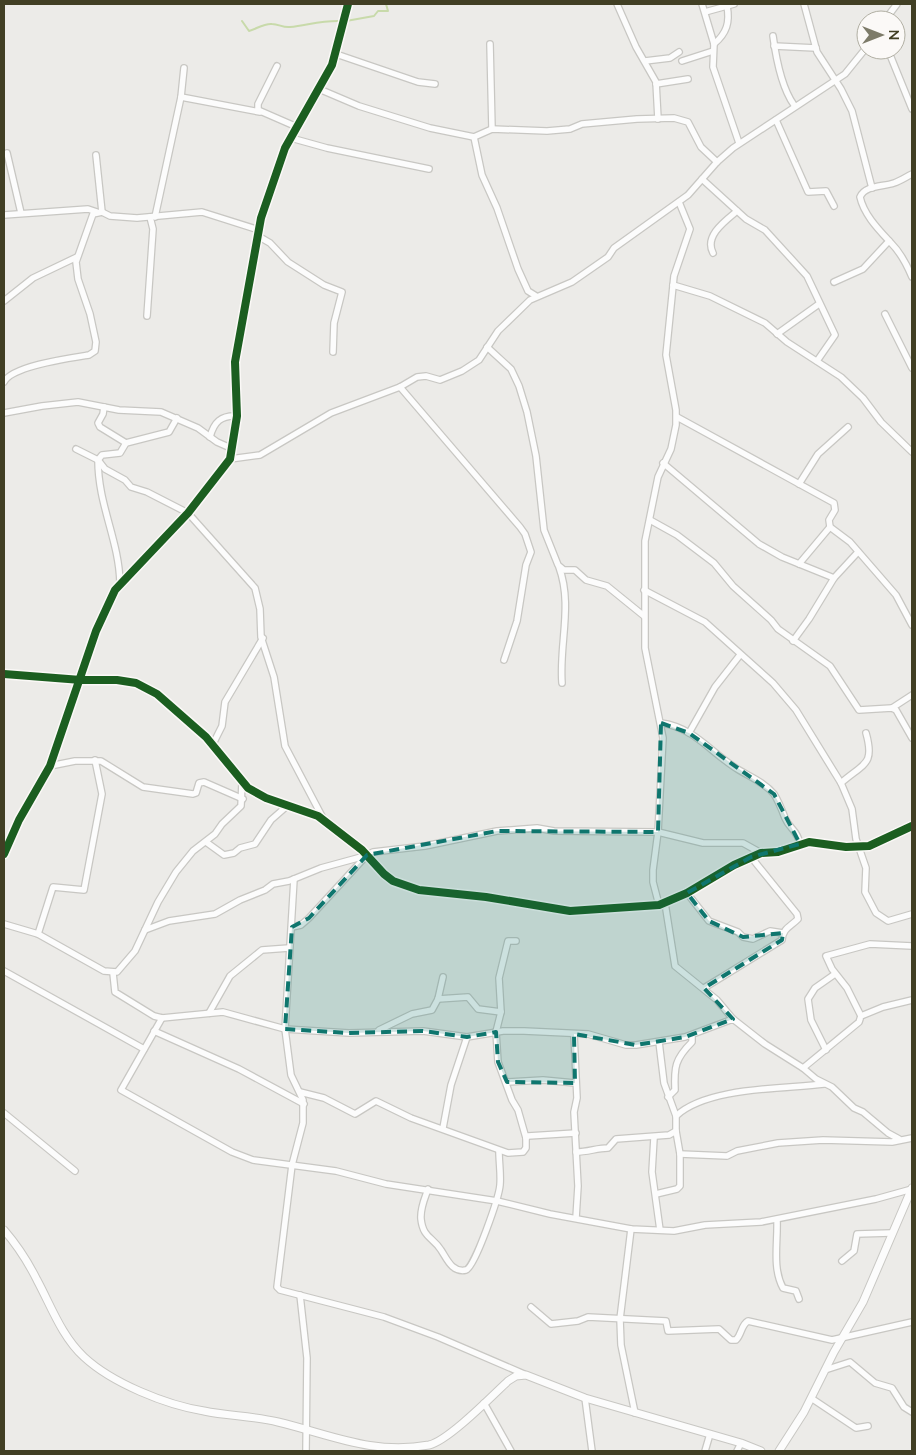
<svg xmlns="http://www.w3.org/2000/svg" width="916" height="1455" viewBox="0 0 916 1455" font-family="Lato,sans-serif">
<style>
.lines{fill:none;stroke-linecap:round;stroke-linejoin:round}
.stream{stroke:#c8daaa;stroke-width:2}
.minor-casing{stroke:#c8c7c3;stroke-width:8}
.tertiary-casing{stroke:#c8c7c3;stroke-width:9}
.minor{stroke:#fcfcfc;stroke-width:5.5}
.tertiary{stroke:#fcfcfc;stroke-width:7}
.cycleway-casing{stroke:#fbf9f7;stroke-width:11}
.cycleway{stroke:#1b5e20;stroke-width:8}
.marked{fill:#0f766e;fill-opacity:0.2;stroke:#0f766e;stroke-width:4;stroke-dasharray:10 6;stroke-linejoin:round}
</style>
<rect width="100%" height="100%" fill="#ecebe8"/>
<g class="lines">
<g class="stream">
<path d="M242,21L249,31C256,29 265,23 272,24C279,24 283,28 290,27C308,25 323,20 341,21"/>
<path d="M346,21L374,16L378,11H388L386,4"/>
</g>
<g class="minor-casing">
<g id="minor">
<path d="M617,4L636,47L656,82L658,119"/>
<path d="M702,4L714,44L713,67L739,143"/>
<path d="M804,4L817,52L841,89L852,111L872,188"/>
<path d="M705,12L734,4"/>
<path d="M885,20L897,4"/>
<path d="M773,36C776,58 781,87 794,105"/>
<path d="M490,44L492,129"/>
<path d="M714,44C727,33 730,22 727,6"/>
<path d="M774,46L816,48"/>
<path d="M888,50L912,109"/>
<path d="M336,54L418,82L435,84"/>
<path d="M645,61L670,58L679,52"/>
<path d="M682,61L713,51"/>
<path d="M277,66L258,104V110L297,127"/>
<path d="M656,84L688,79"/>
<path d="M319,89L359,106L430,128L474,137L492,129L547,131L570,129L582,124L637,119L674,118L688,122L701,147L717,162"/>
<path d="M181,97L184,68"/>
<path d="M776,120L808,192L826,191L834,206"/>
<path d="M474,137L482,175L497,208L518,269L528,291L536,296"/>
<path d="M291,138L327,148L429,169"/>
<path d="M7,153L21,213"/>
<path d="M96,155L102,212"/>
<path d="M912,174C906,177 900,181 894,183C883,187 865,185 860,197C864,215 879,230 891,243C900,252 907,265 912,277"/>
<path d="M702,179L746,219L765,230L807,276L835,335L817,361"/>
<path d="M4,215L88,209L97,212"/>
<path d="M155,217L181,97L260,112"/>
<path d="M258,236L270,243L288,262L324,285L342,292L334,323L333,352"/>
<path d="M713,253C704,236 725,221 737,211"/>
<path d="M834,282L863,269L889,241"/>
<path d="M673,285L710,296L765,323L787,342L841,377L863,398L881,422L912,452"/>
<path d="M4,301L33,278L77,257"/>
<path d="M885,314L912,368"/>
<path d="M147,316L153,229L150,217"/>
<path d="M777,334L819,304"/>
<path d="M487,347L511,369L519,386L527,412L536,456L544,530L558,565L564,570H575L586,580L607,586L644,616"/>
<path d="M4,382C12,366 70,358 89,355L95,351L96,342L90,314L78,279L76,262L93,214L102,212L110,216L137,218L202,212L259,230"/>
<path d="M400,387L520,527L525,534L531,552L526,565L517,621L504,660"/>
<path d="M104,407L103,414L98,423L100,427L126,443"/>
<path d="M4,413L42,406L78,402L119,410L161,412L198,428L217,442L233,449"/>
<path d="M677,417L834,503L835,510L829,520L830,527L850,542L896,595L912,625"/>
<path d="M210,437C214,422 221,415 237,416"/>
<path d="M76,449L98,460L105,469L125,480L131,487L147,492L188,513L255,588L260,609L261,637L274,677L285,746L324,820"/>
<path d="M230,459L260,455L331,413L400,387L417,377L426,376L440,380L462,371L479,360L498,331L530,300L572,282L608,257L614,248L688,195L717,162L733,148L845,74L866,48"/>
<path d="M663,463L759,544L782,557L834,578L858,552"/>
<path d="M799,484L818,454L848,427"/>
<path d="M650,520L677,535L714,563L733,586L771,620L778,629L830,666L859,710L892,708L896,710L912,738"/>
<path d="M799,564L830,527"/>
<path d="M559,567C573,605 559,644 562,683"/>
<path d="M120,583C119,540 98,505 98,460L102,455L120,453L126,443L169,432L177,418"/>
<path d="M644,590L705,622L773,683L796,710L841,783L852,809L856,839L866,868L865,892L876,913L888,921L912,914"/>
<path d="M793,641L809,619L834,578"/>
<path d="M4,674L81,680H117L136,683L157,694L206,737L248,788L266,798L318,816L362,850L384,874L393,881L419,890L486,897L570,911L659,905L687,893L734,865L761,853L778,852L809,842L846,847L869,846L912,826"/>
<path d="M892,708L912,695"/>
<path d="M661,723C694,727 712,754 739,770C751,777 765,783 774,794C779,802 782,810 785,818C790,830 797,829 800,844"/>
<path d="M689,733L715,687L740,655"/>
<path d="M213,744L222,726L225,702L263,638"/>
<path d="M50,766L75,761H101L143,787L193,794L196,793L199,783L204,782L243,799"/>
<path d="M841,783C864,763 875,765 866,733"/>
<path d="M206,842L224,855L234,853L240,848L255,844L271,820L287,806"/>
<path d="M4,854L19,820L50,766L96,631L115,590L188,513L230,459L237,416L235,362L261,218L285,148L332,65L348,4"/>
<path d="M294,879L285,1029L291,1075L303,1100V1123L292,1165L277,1287L280,1290L384,1317L438,1337L524,1374"/>
<path d="M687,893L709,921L738,932L743,937L753,939L770,931L783,933"/>
<path d="M665,903L675,966L717,1000L733,1019"/>
<path d="M659,905L653,882V870L658,832L663,738L645,648V541L658,477L671,449L676,425V410L666,355L674,276L690,229L679,202"/>
<path d="M4,924L38,934L104,971L117,972L135,951L158,902L176,872L193,851L215,834L222,824L241,806L242,782"/>
<path d="M292,927L301,925L309,918L367,855L373,852L425,846L497,831L537,828L554,831L658,832L703,843H743L761,853"/>
<path d="M145,930L169,921L215,914L240,900L265,890L273,884L289,881L321,868L365,856"/>
<path d="M38,934L53,887L84,890L102,794L95,760"/>
<path d="M516,941H508L499,978L501,1012L496,1032L498,1062L512,1100L518,1110L526,1138"/>
<path d="M4,971L144,1049"/>
<path d="M113,973L115,992L154,1016L162,1018L223,1012L285,1029L349,1033L423,1031L467,1037L503,1031H524L588,1034L626,1045H636L685,1037L733,1019L765,1044L803,1068L859,1022L861,1016L883,1007L912,1000"/>
<path d="M704,988L782,940C783,928 790,927 798,919L797,914L751,857"/>
<path d="M438,999L468,997L478,1009L501,1012"/>
<path d="M209,1013L230,976L262,950L289,948"/>
<path d="M861,1016L847,988L832,969L826,956L870,944L912,946"/>
<path d="M162,1018L121,1090L232,1152L253,1160L336,1171L386,1184L497,1201L550,1214L631,1229L674,1231L705,1225L761,1222L876,1199L912,1189"/>
<path d="M379,1030L412,1014L432,1010L438,999L443,977"/>
<path d="M154,1031L239,1069L304,1104"/>
<path d="M574,1034L577,1098L574,1112L578,1186L576,1218"/>
<path d="M659,1042L664,1083L676,1116"/>
<path d="M826,1050L811,1020L808,999L815,988L835,974"/>
<path d="M803,1068L816,1079L832,1087L854,1108L863,1112L888,1133L899,1139"/>
<path d="M507,1082L543,1080L575,1083"/>
<path d="M300,1092L324,1098L355,1114L376,1101L411,1118L508,1153L523,1152L526,1148V1138L528,1136L576,1133"/>
<path d="M668,1097L675,1090C674,1067 675,1059 692,1042V1035"/>
<path d="M4,1113L75,1171"/>
<path d="M443,1128L451,1085L467,1037"/>
<path d="M654,1138L652,1172L660,1230"/>
<path d="M576,1152C588,1152 597,1148 608,1148L616,1139L669,1135L676,1131V1116C707,1087 783,1089 824,1084"/>
<path d="M680,1154L727,1156L737,1151L778,1143L823,1140L892,1142L912,1138"/>
<path d="M428,1189C425,1198 420,1208 421,1219C423,1238 433,1237 441,1250C447,1259 452,1273 466,1270C475,1267 499,1197 500,1185C501,1174 499,1162 499,1151"/>
<path d="M656,1194L677,1189L680,1186V1154L676,1131"/>
<path d="M777,1220C778,1242 772,1268 783,1288L796,1291L799,1299"/>
<path d="M631,1229L620,1319L621,1345L635,1413"/>
<path d="M842,1261L854,1251L857,1234L891,1233"/>
<path d="M300,1295L307,1358L306,1451"/>
<path d="M531,1307L551,1324L578,1321L588,1317L666,1321L668,1331L719,1329L731,1340H736C742,1334 741,1325 748,1321L832,1340L912,1322"/>
<path d="M825,1370L850,1362L875,1383L892,1388L904,1407L912,1412"/>
<path d="M585,1398L592,1451"/>
<path d="M811,1398L856,1428L868,1426"/>
<path d="M484,1403L511,1451"/>
<path d="M705,1451L710,1434"/>
<path d="M737,1451L741,1443"/>
</g>
</g>
<g class="tertiary-casing">
<g id="tertiary">
<path d="M4,1230C17,1245 28,1262 37,1280C51,1306 62,1337 84,1357C112,1383 166,1405 204,1411C228,1416 253,1416 278,1422C332,1435 372,1455 429,1445C448,1441 492,1396 508,1381L516,1376L526,1375L585,1398L741,1443L761,1451"/>
<path d="M779,1451L804,1412L834,1352L863,1302L912,1188"/>
</g>
</g>
<use href="#minor" class="minor"/>
<use href="#tertiary" class="tertiary"/>
<g class="cycleway-casing">
<g id="cycleway">
<path d="M4,674L81,680H117L136,683L157,694L206,737L248,788L266,798L318,816L362,850L384,874L393,881L419,890L486,897L570,911L659,905L687,893L734,865L761,853L778,852L809,842L846,847L869,846L912,826"/>
<path d="M4,854L19,820L50,766L96,631L115,590L188,513L230,459L237,416L235,362L261,218L285,148L332,65L348,4"/>
</g>
</g>
<use href="#cycleway" class="cycleway"/>
</g>
<path class="marked" d="M661,723L689,733L774,794L800,844L751,857L687,893L709,921L743,937L783,933L782,940L704,988L733,1019L685,1037L636,1045L574,1034L575,1083L507,1082L498,1062L496,1032L467,1037L423,1031L349,1033L285,1029L292,927L309,918L367,855L497,831L658,832Z"/>
<rect width="916" height="1455" fill="none" stroke="#413f24" stroke-width="10"/>
<g transform="translate(881 35) rotate(90)"><circle r="24" fill="#fbf9f7" stroke="#b1afa3"/>
<path d="M0-4L9 19L0 12L-9 19Z" fill="#7d7b69"/>
<text y="-8" font-size="14" font-weight="bold" text-anchor="middle" fill="#413f24">N</text>
</g>
</svg>
